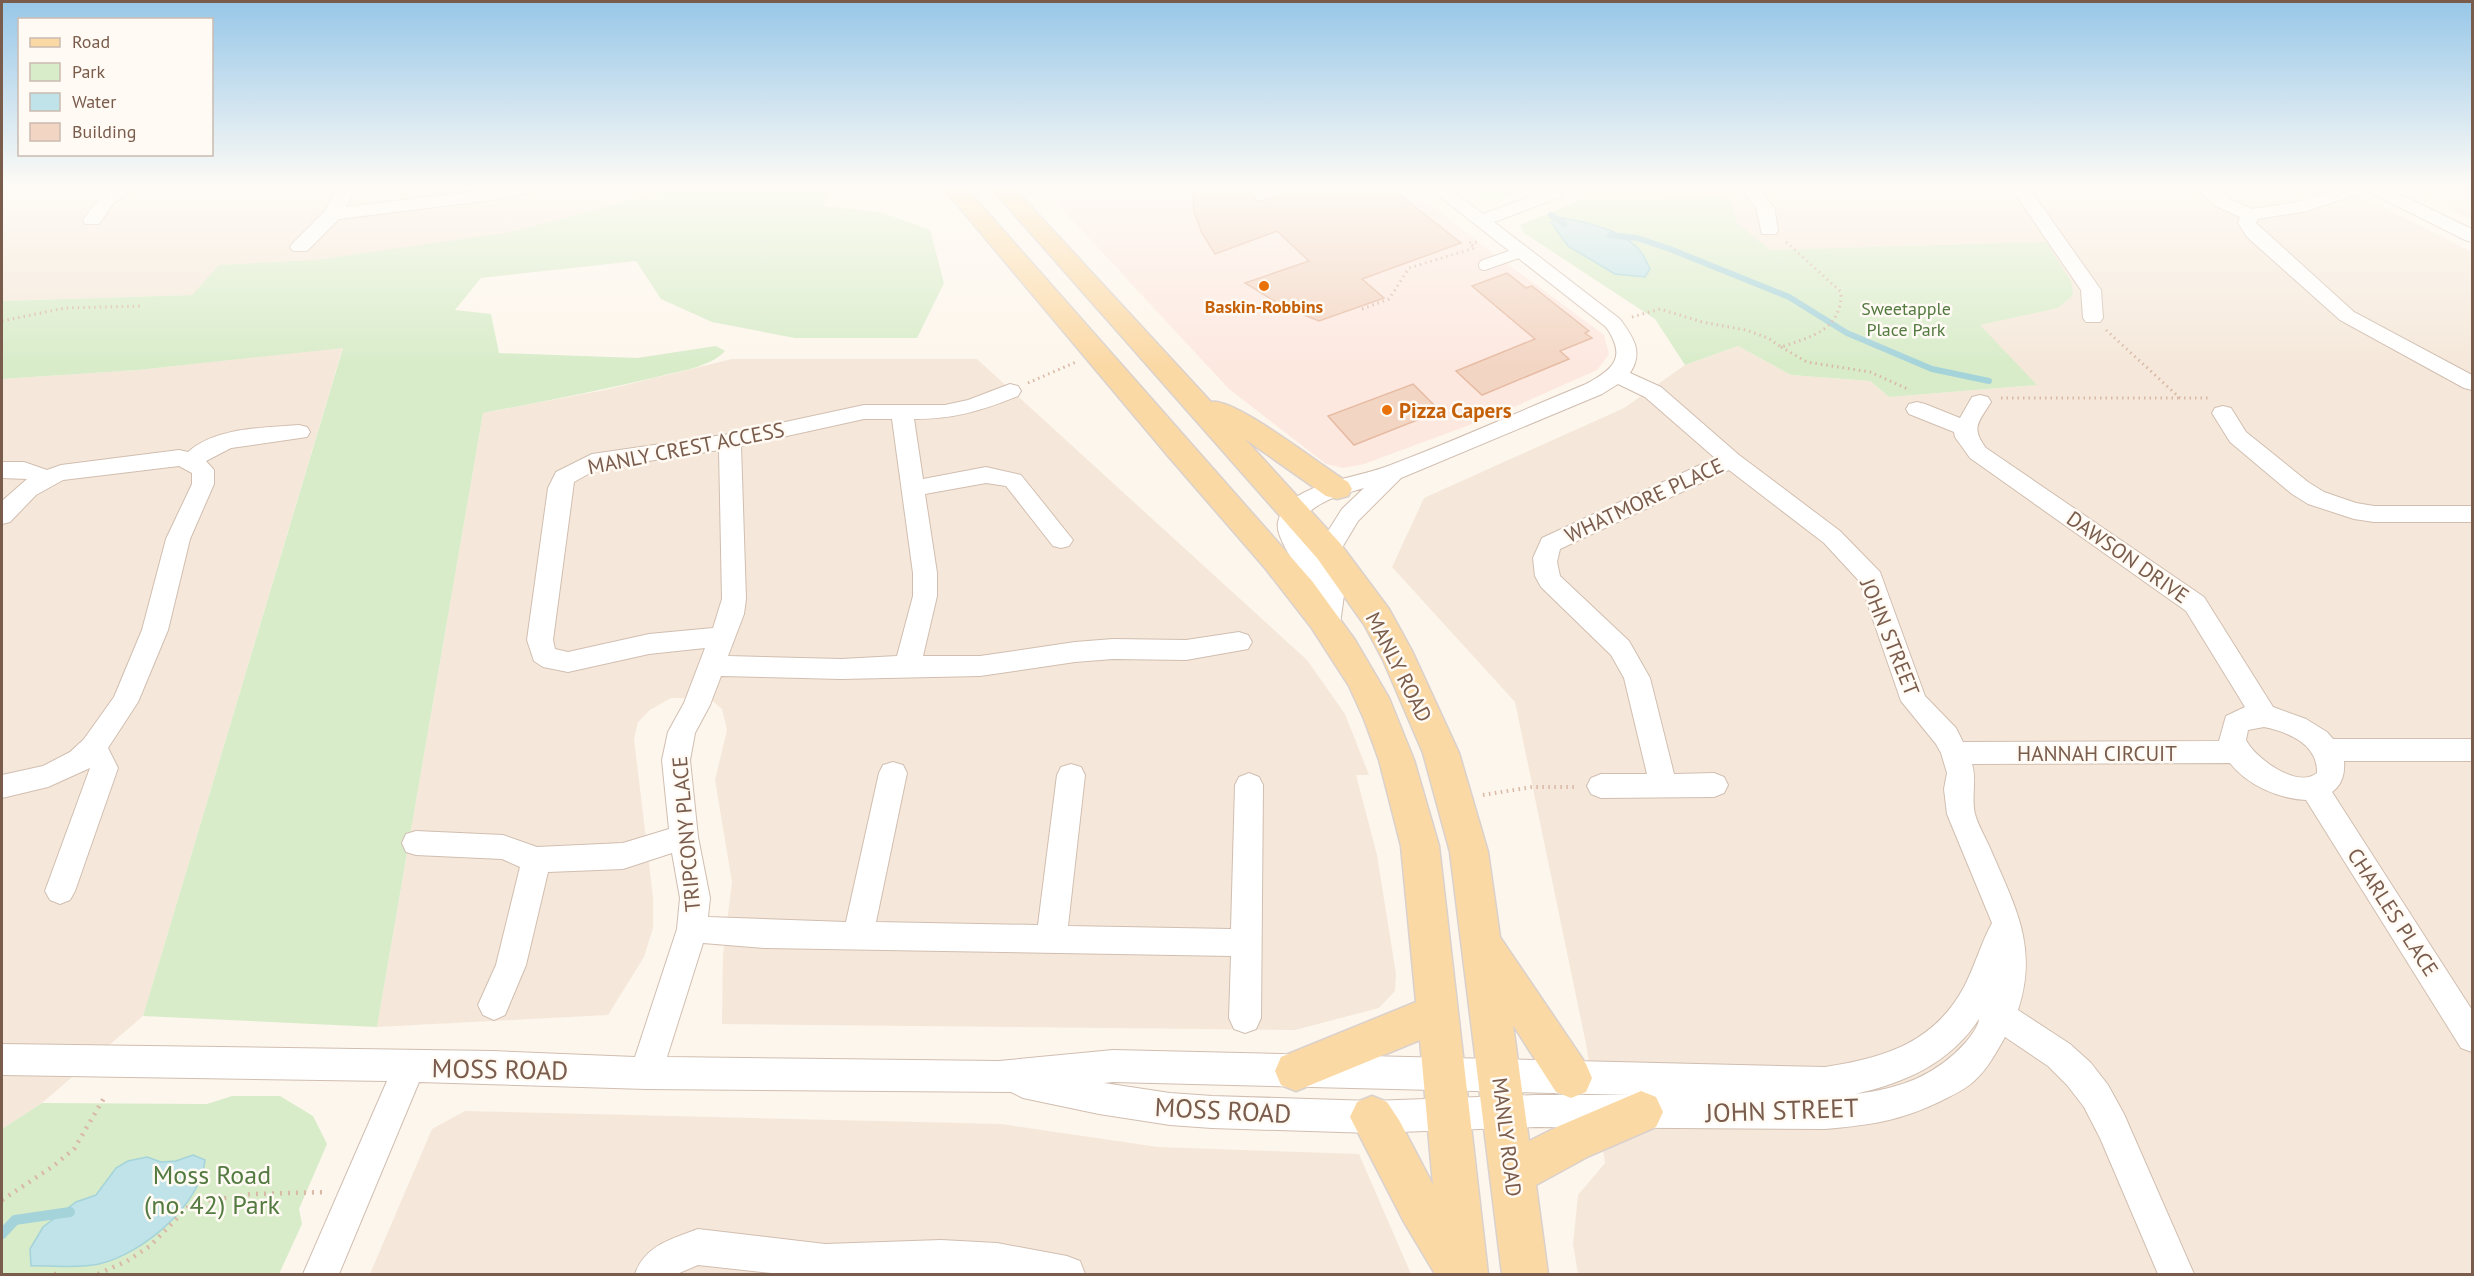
<svg xmlns="http://www.w3.org/2000/svg" width="2474" height="1276" viewBox="0 0 2474 1276" font-family="'PT Sans',sans-serif">
<style>
.residential{fill:#f5e8da}
.commercial{fill:#fde8e0}
.green{fill:#d8ecc9}
.water{fill:#bfe3e8;stroke:#a5d3da;stroke-width:1.5}
.lines{fill:none;stroke-linecap:round;stroke-linejoin:round}
.stream-far1{stroke:#a5d3da;stroke-width:6}
.stream{stroke:#a5d3da;stroke-width:10}
.building{fill:#f3d5c3;stroke:#e6bba3;stroke-width:1.5}
.service-casing{stroke:#d1beb0;stroke-width:12}
.minor-casing{stroke:#d1beb0;stroke-width:2}
.primary-casing{stroke:#dad1cd;stroke-width:3}
.path-far2{stroke:#d9b8a5;stroke-width:3;stroke-dasharray:1.5 4;stroke-linecap:butt}
.path-far1{stroke:#d9b8a5;stroke-width:4;stroke-dasharray:1.5 4.5;stroke-linecap:butt}
.path{stroke:#d9b8a5;stroke-width:4.5;stroke-dasharray:2 6;stroke-linecap:butt}
.service{stroke:#fff;stroke-width:10}
.minor{fill:#fff;fill-rule:evenodd}
.primary{fill:#fbd9a5;fill-rule:evenodd}
.food-dot{fill:#e8710a;stroke:#fffaf3;stroke-width:2}
.labels{text-anchor:middle;dominant-baseline:central;stroke-width:5;stroke-linejoin:round;paint-order:stroke}
.far-food-label{font-size:18px;font-weight:bold;fill:#c56008;stroke:#fffaf3}
.far-park-label{font-size:18px;fill:#537a41;stroke:#fffaf3}
.food-label{font-size:21px;font-weight:bold;fill:#c56008;stroke:#fffaf3;text-anchor:start}
.street-label{font-size:21px;fill:#7a5c4d;stroke:#fffaf3}
.near-street-label{font-size:26px;fill:#7a5c4d;stroke:#fffaf3}
.near-park-label{font-size:26px;fill:#537a41;stroke:#fffaf3}
</style>
<rect width="100%" height="100%" fill="#fdf6ec"/>
<g class="residential">
<path d="M2,188H758L192,295L2,301Z"/>
<path d="M1567,188H2345L2472,252V1274H1578L1573,1244L1578,1195L1605,1163L1586,1044L1515,702L1392,567L1424,498L1624,408L1685,365L1738,346L1791,375L1870,381L1889,397L2036,385L1979,325L2058,308L2046,242L1770,250L1736,222L1730,197L1584,199L1571,193Z"/>
<path d="M2405,188H2472V220Z"/>
<path d="M343,347L143,1016L42,1103L2,1129V379L138,370Z"/>
<path d="M732,359H977L1307,660L1345,714L1369,775H1356L1377,855L1396,974L1395,991L1379,1008L1295,1030L722,1024L723,955L732,882L715,780L727,730L722,709L709,698H671L650,710L638,722L634,739L653,897V928L644,957L608,1015L377,1027L483,413L605,390Z"/>
<path d="M465,1111L1001,1124L1158,1147L1359,1154L1411,1274H370L432,1129Z"/>
</g>
<path class="commercial" d="M1065,188H1410L1482,245L1604,335L1609,354L1597,370L1494,416L1364,464L1343,468L1326,464L1229,389L1061,208Z"/>
<g class="green">
<path d="M679,188H832L823,206L880,212L930,230L944,283L917,338H795L712,322L661,299L636,261L481,278L455,310L491,314L499,353L637,358L716,346L725,351C709,368 678,371 657,377C599,391 541,402 483,413L377,1027L143,1016L343,348L138,370L2,379V301L192,295L219,265L316,260L511,232Z"/>
<path d="M1465,188H1528C1501,197 1489,208 1465,188Z"/>
<path d="M1730,197L1736,222L1770,250L2046,242L2071,281L2073,295L2058,308L1980,325L2037,385L1889,397L1870,381L1791,375L1738,346L1685,365L1655,319L1524,233L1520,225L1584,199Z"/>
<path d="M232,1096H280L313,1116L327,1144L299,1209L302,1224L279,1274H2V1129L42,1103L207,1104Z"/>
</g>
<g class="water">
<path d="M1562,218C1587,222 1625,231 1641,252C1645,257 1647,263 1650,269L1645,277L1615,274L1568,246L1551,222Z"/>
<path d="M193,1155L205,1160C201,1205 142,1254 99,1264C77,1269 53,1265 31,1266L30,1249L43,1227L76,1202L96,1195L116,1168L128,1161L147,1157L161,1162L176,1161Z"/>
</g>
<g class="lines">
<g class="stream-far1">
<path d="M1551,215L1564,224"/>
<path d="M1610,235L1637,238L1670,249L1789,297L1847,333L1932,369L1989,381"/>
</g>
<path class="stream" d="M2,1234L15,1220L70,1212"/>
</g>
<g class="building">
<path d="M1210,188H1223L1227,191L1244,188L1259,202L1303,188H1391L1461,243L1362,279L1384,298L1319,321L1284,307L1245,283L1309,261L1277,231L1215,254L1202,233L1194,212L1193,193Z"/>
<path d="M1507,273L1526,288L1532,286L1589,331L1585,333L1592,338L1560,351L1569,359L1482,395L1456,371L1535,339L1472,286Z"/>
<path d="M1413,384L1440,411L1354,445L1328,416Z"/>
</g>
<g class="lines">
<g class="service-casing">
<path id="service" d="M1484,265L1521,252"/>
</g>
<g class="minor-casing">
<g id="minor">
<path d="M112,188H132L113,204L99,224H85L83,220C91,208 100,197 112,188Z"/>
<path d="M338,188H356L346,207L502,188H537L534,192L492,200L339,219L307,251H293L290,247L293,243L325,211Z"/>
<path d="M1429,188H1449L1483,214L1547,190V188H1565L1561,197L1494,222L1620,319C1633,337 1644,352 1630,373L1661,387L1739,455L1840,531L1880,572L1925,696L1956,728L1963,742L2219,741L2226,716L2245,707L2186,611L1970,458L1955,437L1954,432L1909,414L1906,409L1909,404L1917,402L1925,404L1960,418L1972,397L1980,395L1988,397L1991,402C1979,422 1970,427 1986,448L2204,597L2273,707L2306,719L2327,732L2333,739H2472V761H2344C2345,774 2342,785 2332,792L2472,1010V1052L2461,1048L2306,800C2279,799 2247,785 2230,763L1972,764C1977,780 1971,797 1975,814C1978,825 1985,837 1990,848C2014,905 2039,946 2018,1010L2070,1044L2091,1063L2108,1085L2124,1114L2194,1274H2158L2100,1138L2084,1107L2067,1085L2048,1066L2005,1037C1996,1053 1987,1070 1973,1082C1964,1090 1951,1096 1941,1101C1900,1121 1870,1125 1825,1129L1536,1127L1372,1133L1212,1128L1170,1125L1099,1114L1023,1098L1011,1092L646,1089L419,1082L339,1274H303L387,1081L2,1075V1044L493,1051L635,1057L677,929L680,898L672,853L623,869L548,872L526,965L505,1015L494,1020L483,1015L478,1005L496,965L520,867L502,859L416,855L406,852L402,843L406,834L416,831L503,835L537,847L623,843L669,829L662,760L668,732L684,703L705,648L649,654L568,672L543,667L534,661L527,640L548,488L556,472L592,454L730,434L864,405H945L968,400L1010,384L1018,386L1021,391L1018,396C981,411 954,419 914,419L923,479L986,467L1021,475L1073,540L1069,546L1061,548L1053,546L1006,486L986,483L925,494L937,573V596L923,656H980L1075,642L1113,639L1186,640L1239,632L1248,635L1252,642L1248,649L1186,660L1113,659L1075,662L980,676L841,679L721,676L710,705L695,733L690,760L698,837L710,898L708,917L846,922L879,773L883,765L893,762L903,765L907,773L876,922L1038,925L1057,775L1061,767L1071,764L1081,767L1085,775L1068,926L1231,929L1235,785L1239,777L1249,773L1259,777L1263,785L1261,1018L1256,1029L1245,1033L1234,1029L1229,1018L1231,956L765,948L703,943L667,1057L999,1061L1113,1050L1825,1067C1884,1058 1934,1043 1964,987C1975,966 1981,943 1992,923L1947,814L1944,789L1947,773L1941,753L1936,744L1901,701L1860,582L1824,543L1729,470L1560,549L1557,562L1560,576L1629,641L1650,678L1674,774L1714,773L1724,777L1728,785L1724,793L1714,797L1601,798L1591,794L1587,786L1591,778L1601,774H1647L1624,678L1611,655L1541,587L1535,576L1533,558L1542,538L1715,458L1645,397L1618,384L1602,394L1401,478L1358,521L1337,556L1328,559L1319,556L1316,550L1342,509L1364,488C1342,494 1318,501 1303,518V536L1344,595L1340,624L1336,631L1327,633L1318,631L1314,624L1319,596C1308,580 1274,541 1278,522C1281,508 1293,498 1305,492C1331,479 1361,476 1388,466C1455,441 1520,411 1586,384C1614,369 1627,357 1606,327ZM864,419H892L913,573V596L897,656L841,659L728,656L744,614L746,599L741,446ZM719,450L722,599L713,628L649,634L568,652L555,649L553,640L574,482L597,469ZM2264,727C2288,732 2318,744 2317,773C2297,789 2255,758 2246,740L2248,730ZM1979,1019C1979,1025 1971,1036 1966,1042C1936,1076 1899,1089 1855,1094C1905,1083 1950,1063 1979,1019ZM1113,1082L1631,1095H1536L1372,1101L1212,1096L1170,1093L1104,1083Z"/>
<path d="M1740,188H1758L1774,207L1778,230L1776,234H1762L1756,208Z"/>
<path d="M2011,188H2029L2101,290L2103,318L2100,322H2086L2083,318L2081,290Z"/>
<path d="M2195,188H2215L2228,198L2252,209L2297,202L2343,188H2387L2472,229V242L2465,240L2367,191L2307,211L2258,219L2256,223L2354,312L2472,375V390L2464,388L2340,320L2247,237L2238,223L2240,217L2216,206Z"/>
<path d="M2223,406L2231,408L2246,432L2308,482L2324,492L2356,503L2374,506H2472V522H2374L2354,519L2308,504L2292,494L2230,442L2212,413L2215,408Z"/>
<path d="M299,425L307,427L310,432L307,437L231,448L206,461L214,470V484L190,539L168,630L138,702L108,748L118,768L75,891L70,900L60,904L50,900L45,891L90,768L48,787L2,798V775L43,766L70,752L84,739L114,697L142,630L166,539L192,484V473L179,466L63,480L36,495L10,522L2,524V501L27,479L2,478V462H24L47,470L61,465L179,450L188,452C216,427 263,428 299,425Z"/>
<path d="M698,1229L825,1244L941,1240L997,1243L1067,1256L1080,1261L1085,1274H780L698,1265L677,1274H635C645,1245 672,1239 698,1229Z"/>
</g>
</g>
<g class="primary-casing">
<g id="primary">
<path d="M943,188H966L1312,581L1355,640L1389,698L1414,760L1439,846L1488,1274H1435L1404,1222L1350,1117L1357,1102L1372,1096L1387,1102L1399,1120L1433,1185L1420,1040L1296,1091L1281,1085L1275,1071L1281,1057L1416,1002L1401,846L1379,760L1364,719L1349,686L1311,627L1265,568L1168,456Z"/>
<path d="M991,188H1014L1211,402C1235,397 1322,467 1348,482L1352,489L1348,496L1337,499L1326,496L1245,439L1339,542L1389,609L1412,651L1459,753L1488,852L1500,937L1586,1064L1592,1078L1586,1092L1571,1098L1556,1092L1513,1025L1529,1141L1559,1126L1641,1091L1656,1097L1663,1112L1656,1127L1589,1156L1536,1185L1548,1274H1502L1450,852L1423,753L1383,660L1365,626L1317,558Z"/>
</g>
</g>
<g class="path-far2">
<path d="M1362,309L1389,299L1409,268L1475,248L1469,243L1478,242"/>
<path d="M1632,317L1660,309L1702,322L1746,330L1768,338L1781,347C1811,337 1842,330 1841,292L1784,240"/>
<path d="M2,321L65,308L142,306"/>
<path d="M2106,330L2180,398H2211"/>
<path d="M1781,347L1807,362L1870,372L1910,390"/>
<path d="M1028,383L1076,362"/>
<path d="M2001,398H2180"/>
</g>
<path class="path-far1" d="M1483,795L1532,787H1576"/>
<g class="path">
<path d="M2,1200L52,1167L74,1149L104,1098"/>
<path d="M54,1274H59"/>
<path d="M98,1274L127,1261L150,1246L192,1203L252,1194L328,1192"/>
</g>
<use href="#service" class="service"/>
<use href="#minor" class="minor"/>
<use href="#primary" class="primary"/>
</g>
<linearGradient id="sky" x2="0" y2="1"><stop stop-color="#97c7e8"/><stop offset="0.51" stop-color="#fefbf6"/><stop offset="1" stop-color="#fefbf6" stop-opacity="0"/></linearGradient>
<rect width="2474" height="366" fill="url(#sky)"/>
<g class="food-dot">
<circle cx="1264" cy="286" r="6"/>
<circle cx="1387" cy="410" r="6"/>
</g>
<g class="labels">
<g class="far-food-label">
<text x="1264" y="306">Baskin-Robbins</text>
</g>
<g class="far-park-label">
<text x="1906" y="308">Sweetapple<tspan x="1906" dy="21">Place Park</tspan></text>
</g>
<g class="food-label">
<text x="1399" y="410">Pizza Capers</text>
</g>
<g class="street-label">
<text transform="translate(686 448) rotate(-11)">MANLY CREST ACCESS</text>
<text transform="translate(1644 500) rotate(-25)">WHATMORE PLACE</text>
<text transform="translate(2128 557) rotate(35)">DAWSON DRIVE</text>
<text transform="translate(1890 637) rotate(68)">JOHN STREET</text>
<text transform="translate(1399 667) rotate(63)">MANLY ROAD</text>
<text x="2097" y="753">HANNAH CIRCUIT</text>
<text transform="translate(686 834) rotate(-95)">TRIPCONY PLACE</text>
<text transform="translate(2393 912) rotate(57)">CHARLES PLACE</text>
<text transform="translate(1507 1137) rotate(83)">MANLY ROAD</text>
</g>
<g class="near-street-label">
<text transform="translate(500 1069) rotate(1)">MOSS ROAD</text>
<text transform="translate(1223 1110) rotate(3)">MOSS ROAD</text>
<text transform="translate(1782 1110) rotate(-2)">JOHN STREET</text>
</g>
<g class="near-park-label">
<text x="212" y="1174">Moss Road<tspan x="212" dy="30">(no. 42) Park</tspan></text>
</g>
</g>
<rect width="2474" height="1276" fill="none" stroke="#7a5c4d" stroke-width="6"/>
<rect x="18" y="18" width="195" height="138" fill="#fffaf3" stroke="#cabbb1" stroke-width="1.5"/>
<rect x="30" y="38" width="30" height="9" fill="#fbd9a5" stroke="#cabbb1" stroke-width="1.5"/>
<text x="72" y="48" font-size="18" fill="#7a5c4d">Road</text>
<rect x="30" y="63" width="30" height="18" fill="#d8ecc9" stroke="#cabbb1" stroke-width="1.5"/>
<text x="72" y="78" font-size="18" fill="#7a5c4d">Park</text>
<rect x="30" y="93" width="30" height="18" fill="#bfe3e8" stroke="#cabbb1" stroke-width="1.5"/>
<text x="72" y="108" font-size="18" fill="#7a5c4d">Water</text>
<rect x="30" y="123" width="30" height="18" fill="#f3d5c3" stroke="#cabbb1" stroke-width="1.5"/>
<text x="72" y="138" font-size="18" fill="#7a5c4d">Building</text>
</svg>
